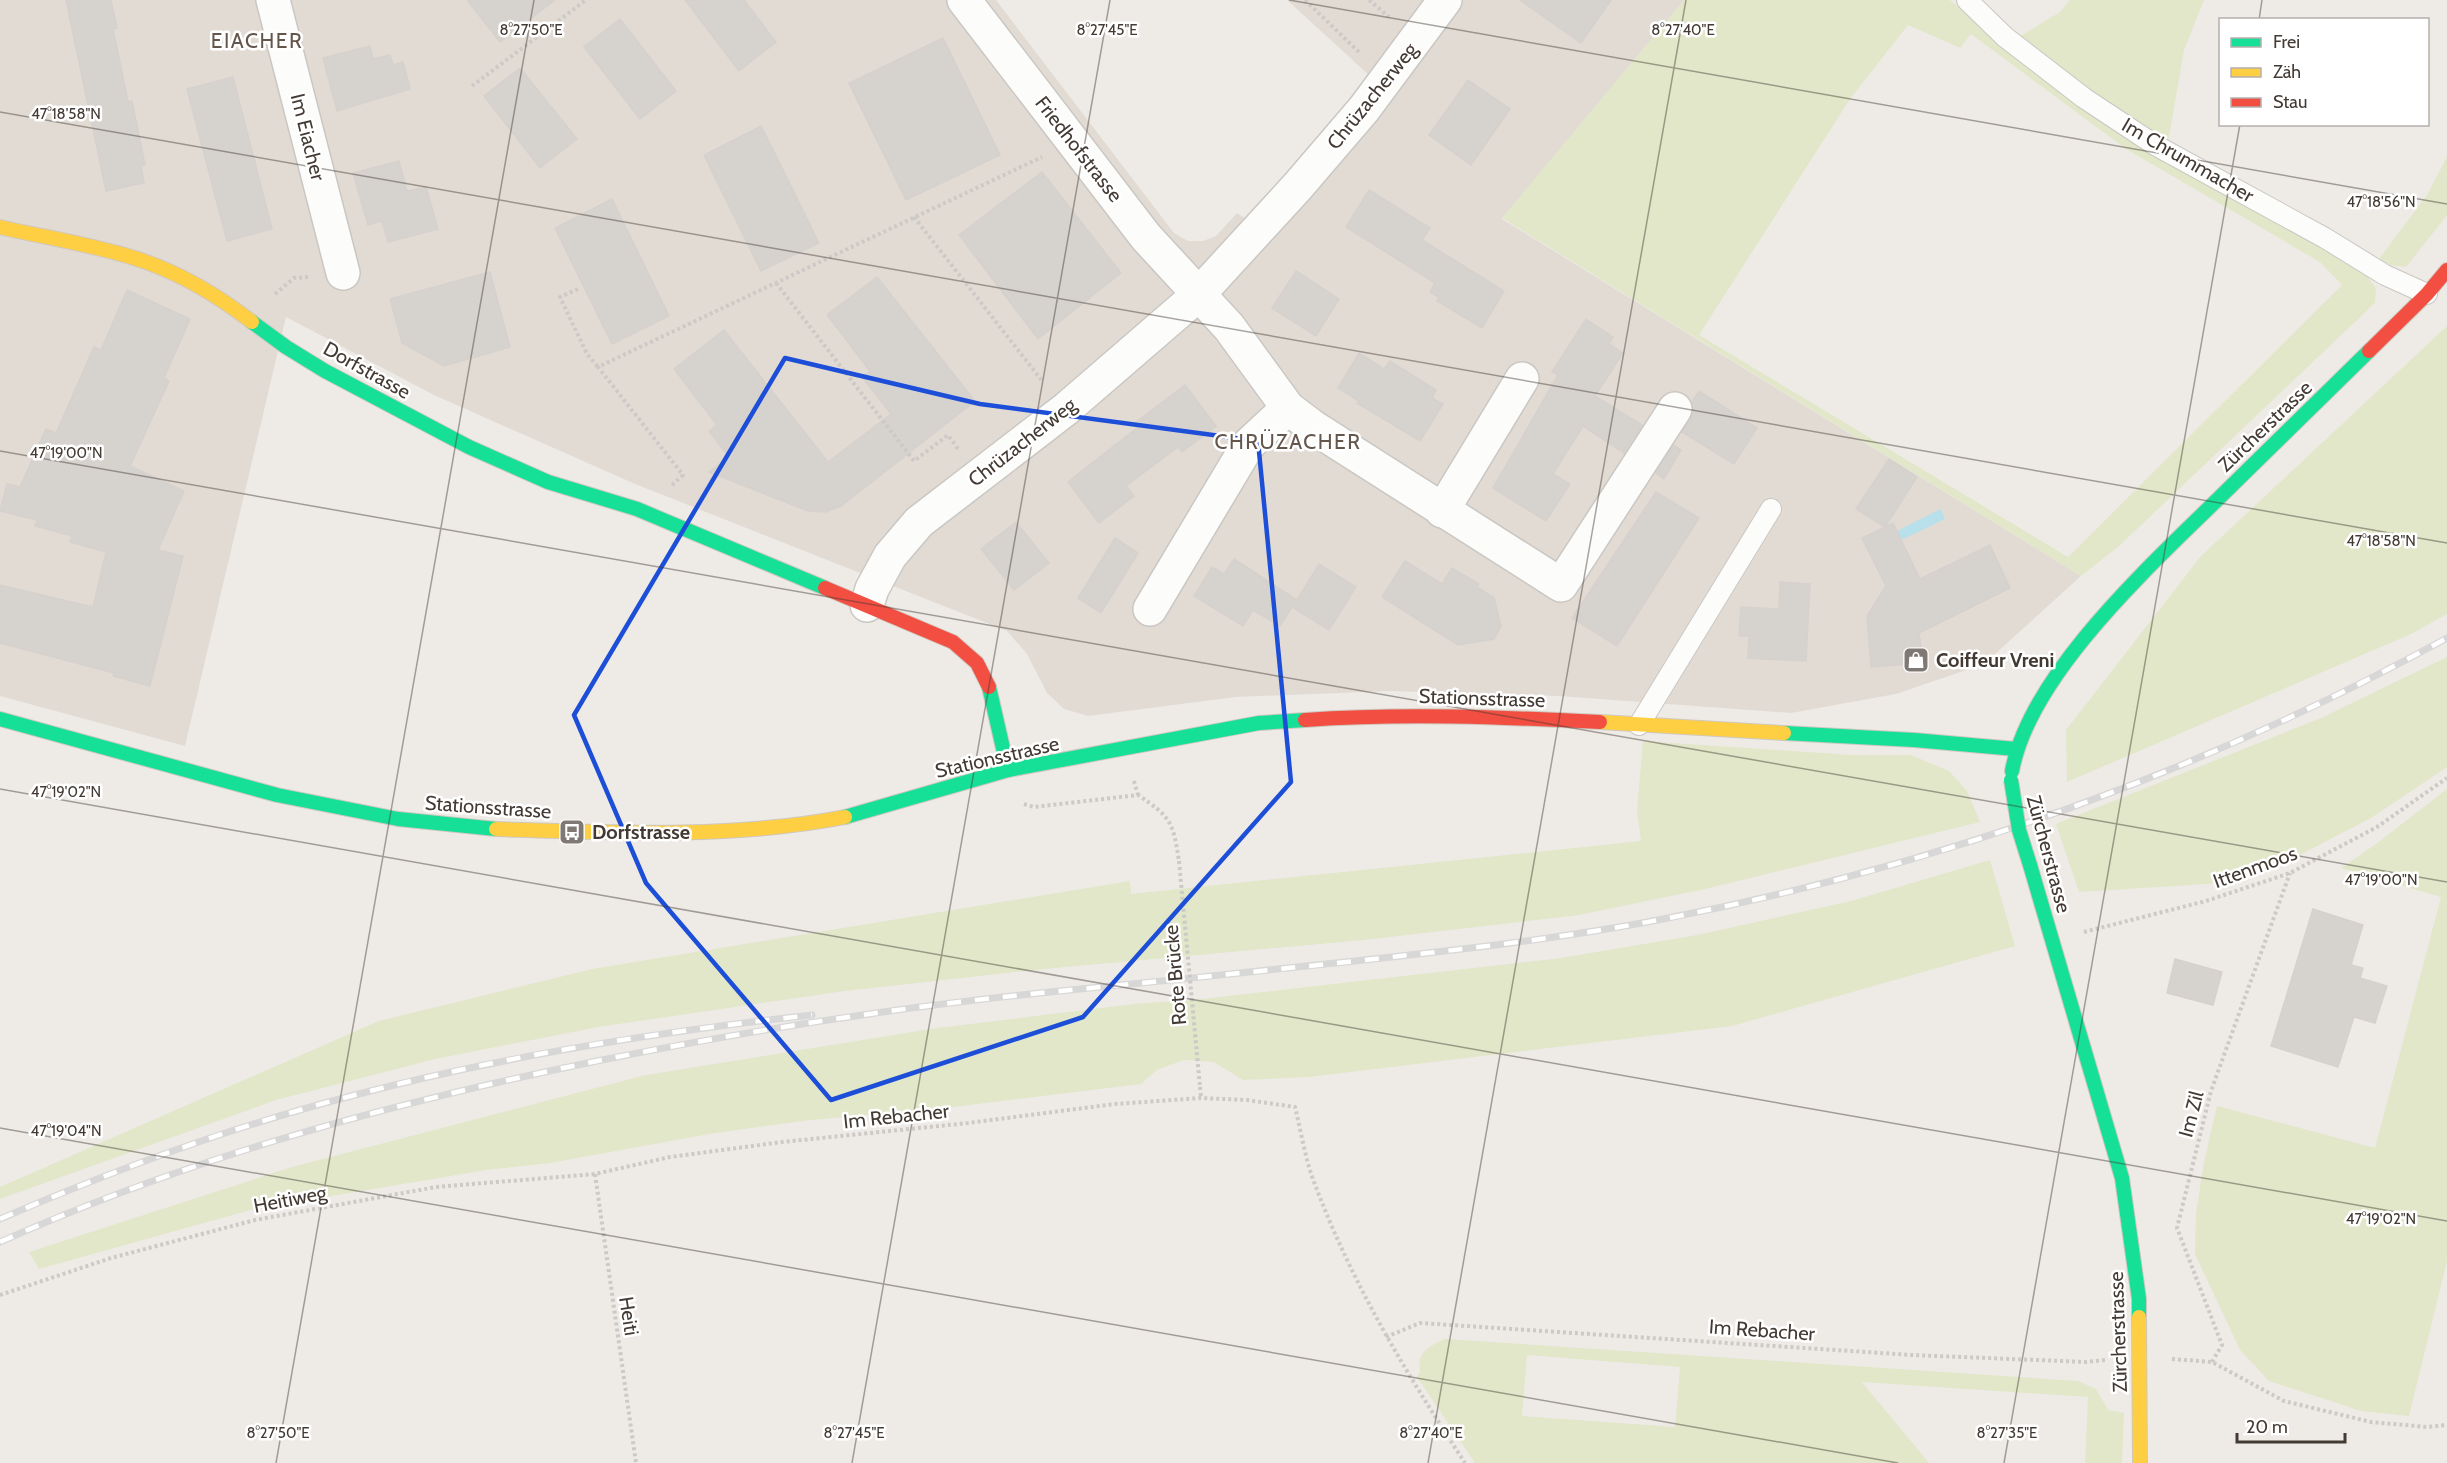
<svg xmlns="http://www.w3.org/2000/svg" width="2447" height="1463" viewBox="0 0 2447 1463" font-family="Cabin,sans-serif">
<style>
.residential{fill:#e2dbd4}
.green{fill:#e1e7c8;fill-rule:evenodd}
.water{fill:#b8e0ea}
.building{fill:#d6d2ce;stroke:#d6d1cd;stroke-width:1.5}
.lines{fill:none;stroke-linecap:round;stroke-linejoin:round}
.lane-casing{stroke:#cac7c3;stroke-width:22}
.street-casing{stroke:#cac7c3;stroke-width:36}
.fast-casing{stroke:#cfc8bf;stroke-width:16}
.slow-casing{stroke:#cfc8bf;stroke-width:16}
.jam-casing{stroke:#cfc8bf;stroke-width:16}
.path{stroke:#ccc9c6;stroke-width:4;stroke-dasharray:3 3;stroke-linecap:butt}
.lane{stroke:#fcfcfb;stroke-width:20}
.street{stroke:#fcfcfb;stroke-width:33}
.fast{stroke:#16e098;stroke-width:14}
.slow{stroke:#ffcf43;stroke-width:14}
.jam{stroke:#f24e42;stroke-width:14}
.rail-casing{stroke:#d8d7d7;stroke-width:7}
.rail{stroke:#fff;stroke-width:4.5;stroke-dasharray:14;stroke-linecap:butt}
.fast-bridge-casing{stroke:#cfc8bf;stroke-width:16;stroke-linecap:butt}
.path-bridge{stroke:#ccc9c6;stroke-width:4;stroke-dasharray:3 3;stroke-linecap:butt}
.fast-bridge{stroke:#16e098;stroke-width:14}
.marked{fill:none;stroke:#1d4ed8;stroke-width:4.5;stroke-linejoin:round}
.ticks{fill:none;stroke:#433a34;stroke-width:1.5;stroke-opacity:0.45}
.labels{text-anchor:middle;dominant-baseline:central;stroke-width:5;stroke-linejoin:round;paint-order:stroke}
.street-label{font-size:20px;fill:#433a34;stroke:#fff}
.poi-label{font-size:20px;font-weight:bold;fill:#433a34;stroke:#fff;text-anchor:start}
.neighbourhood-label{font-size:21px;letter-spacing:1.5px;fill:#65564c;stroke:#fff}
.ticks-label{font-size:15px;text-anchor:middle;fill:#433a34;stroke:#fff;stroke-width:5;stroke-linejoin:round;paint-order:stroke}
</style>
<rect width="100%" height="100%" fill="#eeebe7"/>
<path class="residential" d="M0,0H996L1174,233L1188,241H1203L1216,236L1237,213L1247,220L1370,76L1287,0H1684L1502,219L2081,576L1984,664L1896,694L1791,713L1559,696L1389,691L1236,697L1088,716L1064,709L1047,693L1027,654L1007,631L635,484L434,395L286,317L185,746L0,696Z"/>
<g class="green">
<path d="M1684,0H1950L2005,47L2233,197L2365,274L2376,288L2375,303L2118,547L2081,576L1502,218ZM1908,25L1960,48L1971,34L2126,149L2320,262L2342,285L2068,557L1699,335L1850,99Z"/>
<path d="M2070,0H2204L2184,50L2168,143L2073,80L2019,37L2060,12Z"/>
<path d="M2447,157V215L2406,267L2390,265L2379,259L2427,195Z"/>
<path d="M2447,326V614L2411,634L2067,782L2066,730L2201,556Z"/>
<path d="M2447,657V767L2371,818L2265,873L2207,884L2079,892L2056,824L2321,718Z"/>
<path d="M1643,741L1852,755H1911L1949,771L1967,791L1980,822L1705,889L1579,915L1364,940L1044,969L845,991L598,1027L435,1059L276,1100L0,1199V1187L379,1021L592,969L1130,881L1131,894L1641,841L1637,810Z"/>
<path d="M2447,789V1261L2409,1416L2361,1411L2269,1381L2240,1350L2195,1254L2196,1213L2204,1162L2217,1106L2375,1148L2441,897L2341,868L2376,844Z"/>
<path d="M1990,860L2015,946L1732,1026L1309,1077L1243,1080L1214,1062L1184,1060L1157,1070L1141,1084L937,1109L810,1120L715,1133L550,1163L486,1170L254,1209L39,1269L29,1252L292,1167L646,1075L937,1028L1134,1004L1202,999L1561,958L1697,935L1851,901Z"/>
<path d="M1445,1339L2078,1381L2096,1389L2108,1410L2124,1413L2122,1463H2085L2088,1397L1862,1382L1929,1463H1475L1417,1377L1420,1372C1417,1351 1428,1347 1445,1339ZM1527,1355L1680,1367L1675,1427L1522,1416Z"/>
</g>
<path class="water" d="M1941,509L1945,519L1897,542L1893,533Z"/>
<g class="building">
<path d="M66,0H111L117,28L113,29L128,102L132,101L145,165L141,166L144,183L106,191Z"/>
<path d="M467,0H555L500,42Z"/>
<path d="M685,0H744L776,42L739,71Z"/>
<path d="M1520,0H1611L1581,43Z"/>
<path d="M620,19L676,91L640,119L584,47Z"/>
<path d="M943,38L1000,155L906,200L849,83Z"/>
<path d="M370,46L373,59L390,55L393,65L403,62L410,89L337,111L323,58Z"/>
<path d="M520,68L577,139L540,168L484,96Z"/>
<path d="M233,77L272,229L227,241L187,89Z"/>
<path d="M1468,80L1510,109L1471,165L1429,135Z"/>
<path d="M761,126L819,243L761,271L704,155Z"/>
<path d="M399,161L407,191L426,187L438,229L388,242L382,221L368,225L353,173Z"/>
<path d="M1042,172L1121,273L1038,339L959,235Z"/>
<path d="M1369,190L1430,228L1422,240L1504,291L1482,328L1437,301L1439,298L1430,292L1435,283L1346,227Z"/>
<path d="M612,199L669,316L612,344L555,228Z"/>
<path d="M1296,271L1339,299L1316,336L1272,308Z"/>
<path d="M490,272L510,347L444,366L402,343L390,299Z"/>
<path d="M877,277L975,401L841,506L826,512L808,511L709,472L729,457L709,431L717,425L674,369L724,330L828,462L891,414L862,377L870,371L827,315Z"/>
<path d="M127,290L190,319L164,378L169,381L130,466L184,491L158,550L183,556L150,686L113,676L114,673L0,643V585L93,607L106,552L70,542L72,536L35,526L37,520L0,511L7,484L20,487L46,429L56,433L94,347L101,350Z"/>
<path d="M1586,319L1613,337L1609,344L1623,353L1595,396L1642,425L1624,453L1583,426L1553,474L1570,484L1546,521L1493,488L1558,375L1552,372Z"/>
<path d="M1359,353L1384,369L1390,361L1436,390L1432,398L1443,404L1420,441L1357,403L1359,401L1338,388Z"/>
<path d="M1185,385L1216,426L1182,452L1178,447L1126,486L1134,496L1099,523L1068,482L1138,427L1135,423Z"/>
<path d="M1699,391L1757,428L1734,464L1682,432L1691,419L1694,411L1692,402Z"/>
<path d="M1674,445L1681,450L1664,479L1656,473Z"/>
<path d="M1889,459L1917,477L1885,527L1856,509Z"/>
<path d="M1656,492L1699,518L1617,646L1572,618Z"/>
<path d="M1016,522L1049,563L1014,590L981,549Z"/>
<path d="M1893,523L1920,579L1990,545L2010,588L1919,633L1923,663L1871,667L1867,616L1886,586L1862,538Z"/>
<path d="M1115,538L1138,553L1101,613L1078,598Z"/>
<path d="M1234,559L1297,600L1319,564L1356,587L1329,630L1292,607L1280,626L1253,610L1243,626L1194,596L1212,567L1224,574Z"/>
<path d="M1405,561L1442,584L1452,568L1479,584L1477,587L1494,598L1501,626L1494,639L1458,645L1382,597Z"/>
<path d="M1780,582L1810,584L1806,661L1748,658L1749,636H1739L1741,607L1779,609Z"/>
<path d="M2313,909L2363,925L2351,965L2363,968L2360,978L2387,986L2375,1023L2354,1017L2338,1067L2271,1046Z"/>
<path d="M2175,959L2222,972L2213,1005L2167,993Z"/>
</g>
<g class="lines">
<g class="lane-casing">
<g id="lane">
<path d="M1967,0L2005,37L2084,98L2155,145L2325,238L2385,275L2427,294"/>
<path d="M1639,725L1771,509"/>
</g>
</g>
<g class="street-casing">
<g id="street">
<path d="M273,0L343,273"/>
<path d="M964,0L1146,237L1229,327L1288,408L1313,427L1561,585L1675,409"/>
<path d="M1442,511L1522,379"/>
<path d="M867,605L872,589L890,556L919,522L1066,409L1198,295L1298,186L1364,109L1445,0"/>
<path d="M1150,609L1248,445L1288,408"/>
</g>
</g>
<g class="fast-casing">
<g id="fast">
<path d="M252,322L286,347L325,371L469,447L548,482L637,509L825,588"/>
<path d="M989,687L1008,770"/>
<path d="M0,719L277,795L398,819L496,829"/>
<path d="M1784,733L1914,740L2016,749"/>
<path d="M2012,771C2030,674 2150,566 2219,498C2269,449 2319,400 2369,351"/>
<path d="M845,817L1008,770L1259,723L1305,720"/>
<path d="M2030,865L2122,1178L2139,1299V1317"/>
</g>
</g>
<g class="slow-casing">
<g id="slow">
<path d="M0,227C43,237 88,244 131,257C175,270 216,294 252,322"/>
<path d="M1600,722L1784,733"/>
<path d="M496,829C612,833 731,839 845,817"/>
<path d="M2139,1317L2140,1463"/>
</g>
</g>
<g class="jam-casing">
<g id="jam">
<path d="M2369,351L2427,294L2447,270"/>
<path d="M825,588L953,642L977,663L989,687"/>
<path d="M1305,720C1403,713 1501,717 1600,722"/>
</g>
</g>
<g class="path">
<path d="M1305,0L1361,54"/>
<path d="M1369,0L1389,17"/>
<path d="M472,86L586,0"/>
<path d="M914,217L1043,382"/>
<path d="M776,283L914,461L948,435L958,449"/>
<path d="M578,289L560,297L587,354L598,367"/>
<path d="M275,294L294,278L309,277"/>
<path d="M672,485L683,475L598,367L1042,157"/>
<path d="M1134,781L1138,795"/>
<path d="M1024,804L1034,807L1138,795C1171,817 1173,822 1179,861"/>
<path d="M2084,932L2206,901L2290,873L2377,827L2447,778"/>
<path d="M1200,1087L1201,1098"/>
<path d="M595,1174L636,1463"/>
<path d="M0,1295L111,1258L255,1220L436,1187L595,1174L670,1157L782,1142L968,1123L1115,1104L1201,1098L1247,1100L1295,1107C1301,1131 1305,1158 1314,1182C1353,1286 1405,1371 1465,1463"/>
<path d="M1386,1337L1420,1323L1912,1355L2086,1362L2105,1360"/>
<path d="M2172,1359L2212,1362L2284,1401L2371,1422L2427,1427L2447,1425"/>
<path d="M2212,1362L2222,1345L2177,1228L2211,1091L2290,873"/>
</g>
<use href="#lane" class="lane"/>
<use href="#street" class="street"/>
<use href="#fast" class="fast"/>
<use href="#slow" class="slow"/>
<use href="#jam" class="jam"/>
<g class="rail-casing">
<g id="rail">
<path d="M0,1219C114,1170 231,1127 351,1096C502,1056 657,1032 812,1015"/>
<path d="M0,1242C191,1157 392,1103 597,1061C746,1031 898,1007 1050,992C1152,982 1253,972 1355,961C1456,950 1558,939 1658,920C1939,866 2196,775 2447,638"/>
</g>
</g>
<use href="#rail" class="rail"/>
<g class="fast-bridge-casing">
<path id="fast-bridge" d="M2011,780L2019,830L2030,865"/>
</g>
<path class="path-bridge" d="M1179,861L1200,1087"/>
<use href="#fast-bridge" class="fast-bridge"/>
</g>
<path class="marked" d="M785,358L980,404L1258,441L1291,782L1083,1017L831,1100L646,883L574,715Z"/>
<path class="ticks" d="M1289,0L2447,204M2259,20L2262,0M0,112L2447,543M0,451L2447,882M0,789L2447,1221M0,1128L1898,1463M276,1463L534,0M852,1463L1110,0M1428,1463L1686,0M2004,1463L2240,124"/>
<defs>
<g id="shop-square" transform="scale(1.35)"><rect x="-9" y="-9" width="18" height="18" rx="4" fill="#7f7873" stroke="#fff"/><path d="M-5-2.5h2.3a2.7 3.5 0 0 1 5.4 0H5L5.5 6h-11ZM-1.5-2.5h3a1.5 2.3 0 0 0-3 0Z" fill="#fff"/></g>
<g id="bus-square" transform="scale(1.35)"><rect x="-9" y="-9" width="18" height="18" rx="4" fill="#7f7873" stroke="#fff"/><path d="M-5-6H5V4H4V6H2V4H-2V6H-4V4H-5ZM-3.5-4V0h7V-4ZM-3.5 1.2v1.5H-2V1.2ZM2 1.2v1.5H3.5V1.2Z" fill="#fff"/></g>
</defs>
<g fill-rule="evenodd">
<use href="#shop-square" x="1916" y="660"/>
<use href="#bus-square" x="572" y="832"/>
</g>
<g class="labels">
<g class="street-label">
<text transform="translate(1372 96) rotate(-51)">Chrüzacherweg</text>
<text transform="translate(308 137) rotate(76)">Im Eiacher</text>
<text transform="translate(1079 149) rotate(52)">Friedhofstrasse</text>
<text transform="translate(2188 160) rotate(30)">Im Chrummacher</text>
<text transform="translate(367 370) rotate(29)">Dorfstrasse</text>
<text transform="translate(2265 426) rotate(-44)">Zürcherstrasse</text>
<text transform="translate(1022 442) rotate(-38)">Chrüzacherweg</text>
<text transform="translate(1482 698) rotate(2)">Stationsstrasse</text>
<text transform="translate(997 757) rotate(-13)">Stationsstrasse</text>
<text transform="translate(488 807) rotate(4)">Stationsstrasse</text>
<text transform="translate(2049 854) rotate(75)">Zürcherstrasse</text>
<text transform="translate(2255 867) rotate(-20)">Ittenmoos</text>
<text transform="translate(1175 975) rotate(-95)">Rote Brücke</text>
<text transform="translate(2191 1114) rotate(-75)">Im Zil</text>
<text transform="translate(896 1116) rotate(-6)">Im Rebacher</text>
<text transform="translate(290 1199) rotate(-11)">Heitiweg</text>
<text transform="translate(629 1316) rotate(81)">Heiti</text>
<text transform="translate(1762 1330) rotate(4)">Im Rebacher</text>
<text transform="translate(2118 1332) rotate(-92)">Zürcherstrasse</text>
</g>
<g class="poi-label">
<text x="1936" y="660">Coiffeur Vreni</text>
<text x="592" y="832">Dorfstrasse</text>
</g>
<g class="neighbourhood-label">
<text x="257" y="40">EIACHER</text>
<text x="1288" y="441">CHRÜZACHER</text>
</g>
</g>
<g class="ticks-label">
<text x="531" y="35">8°27'50"E</text>
<text x="1107" y="35">8°27'45"E</text>
<text x="1683" y="35">8°27'40"E</text>
<text x="66" y="119">47°18'58"N</text>
<text x="2381" y="207">47°18'56"N</text>
<text x="66" y="458">47°19'00"N</text>
<text x="2381" y="546">47°18'58"N</text>
<text x="66" y="797">47°19'02"N</text>
<text x="2381" y="885">47°19'00"N</text>
<text x="66" y="1136">47°19'04"N</text>
<text x="2381" y="1224">47°19'02"N</text>
<text x="278" y="1438">8°27'50"E</text>
<text x="854" y="1438">8°27'45"E</text>
<text x="1431" y="1438">8°27'40"E</text>
<text x="2007" y="1438">8°27'35"E</text>
</g>
<rect x="2219" y="18" width="210" height="108" fill="#ffffff" stroke="#b4b0ae" stroke-width="1.5"/>
<rect x="2231" y="38" width="30" height="9" fill="#16e098" stroke="#b4b0ae" stroke-width="1.5"/>
<text x="2273" y="48" font-size="18" fill="#433a34">Frei</text>
<rect x="2231" y="68" width="30" height="9" fill="#ffcf43" stroke="#b4b0ae" stroke-width="1.5"/>
<text x="2273" y="78" font-size="18" fill="#433a34">Zäh</text>
<rect x="2231" y="98" width="30" height="9" fill="#f24e42" stroke="#b4b0ae" stroke-width="1.5"/>
<text x="2273" y="108" font-size="18" fill="#433a34">Stau</text>
<path d="M2237 1433v9h108v-9" fill="none" stroke="#433a34" stroke-width="3"/>
<text x="2246" y="1433" font-size="18" fill="#433a34" stroke="#ffffff" stroke-width="4.5" paint-order="stroke">20 m</text>
</svg>
